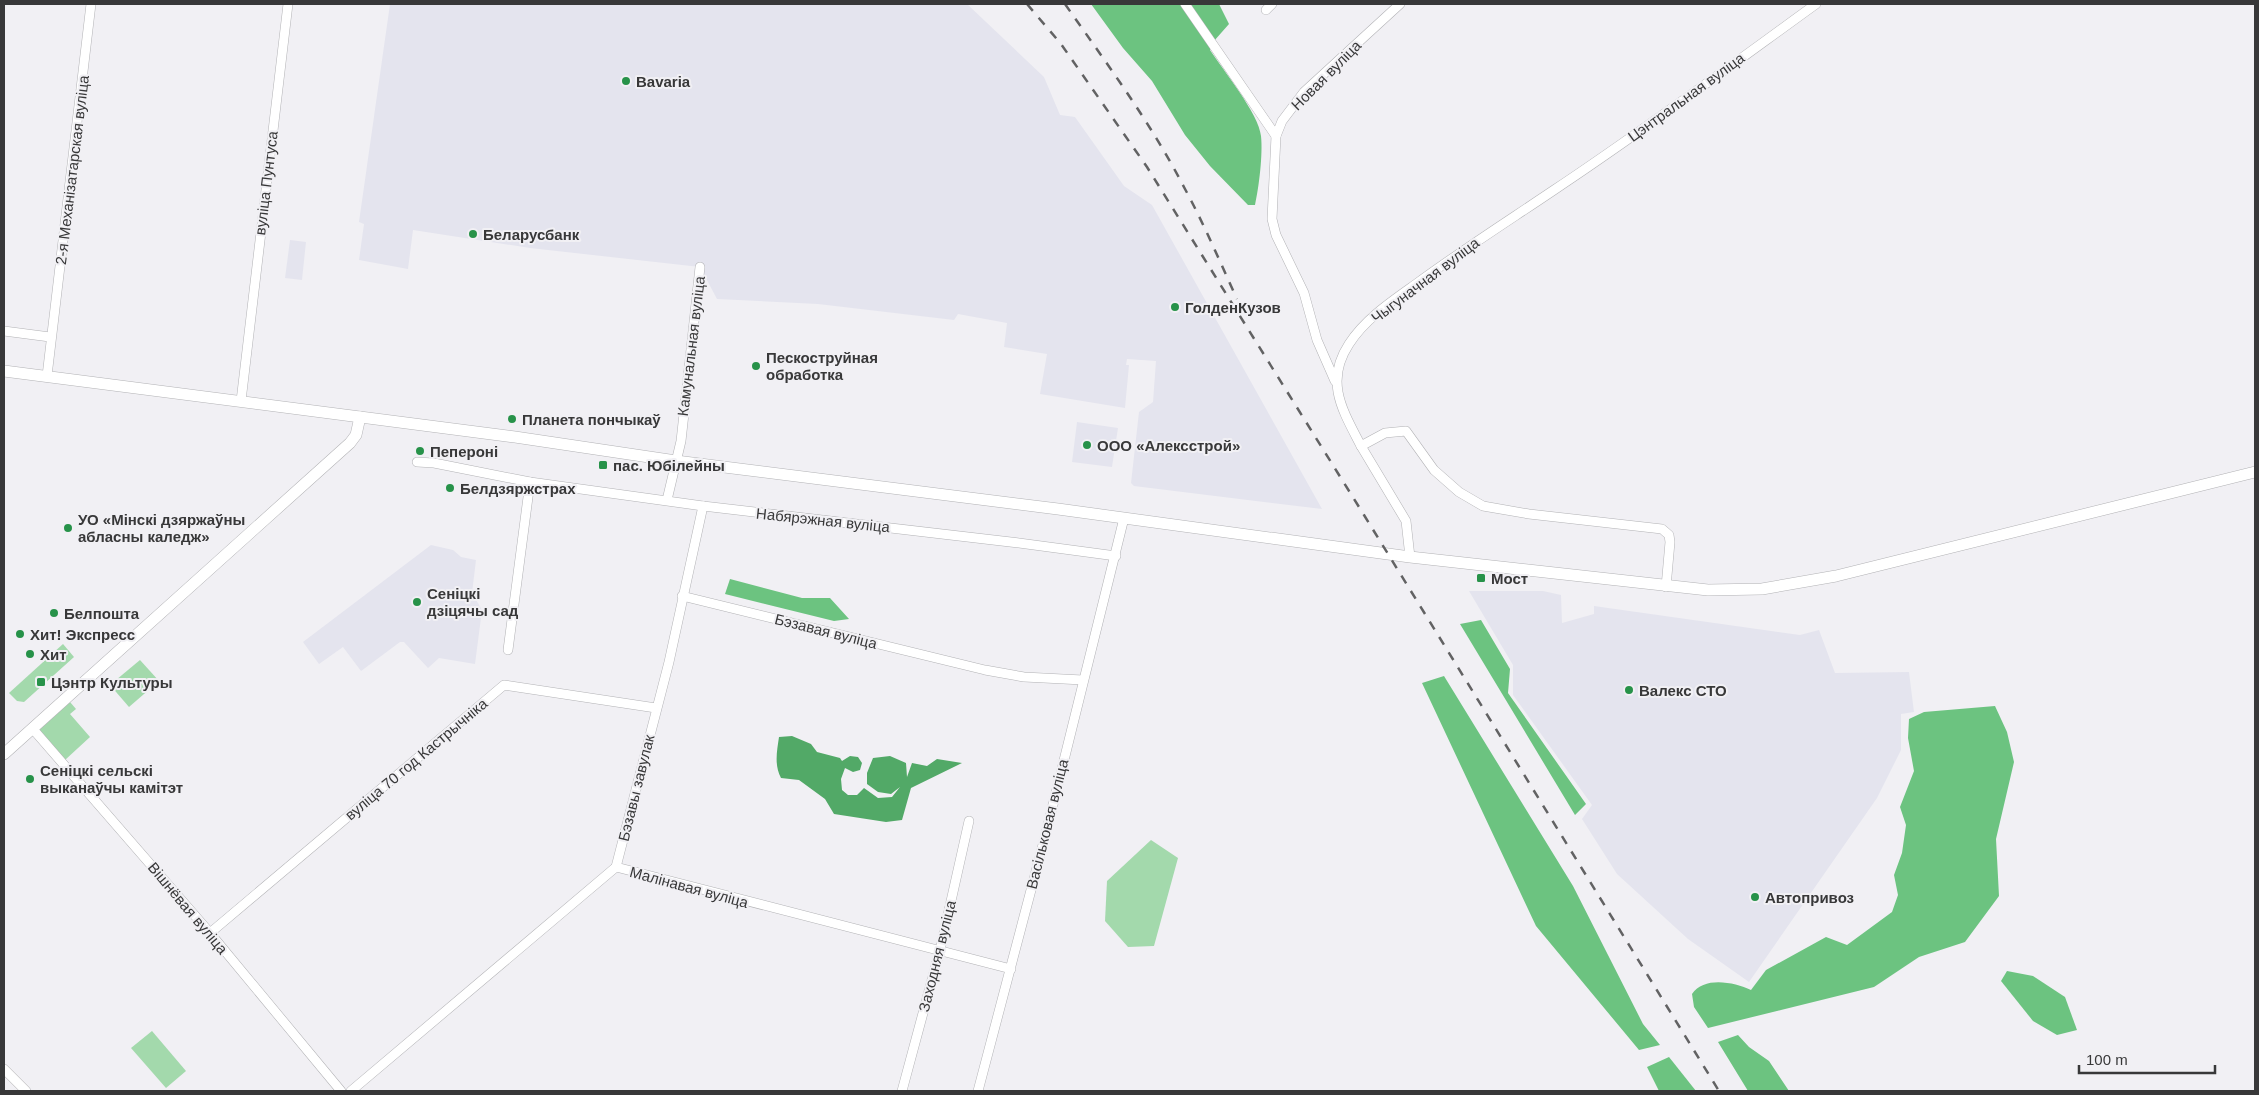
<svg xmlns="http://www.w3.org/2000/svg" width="2259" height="1095" viewBox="0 0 2259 1095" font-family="Helvetica,sans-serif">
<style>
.built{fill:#e4e4ee}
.green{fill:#a3d9ac}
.forest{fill:#6cc380}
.water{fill:#52a967}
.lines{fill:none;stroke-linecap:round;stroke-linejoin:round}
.minor-casing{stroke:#b2b2b5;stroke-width:10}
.tertiary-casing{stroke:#b2b2b5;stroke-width:12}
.minor{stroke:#fff;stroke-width:9}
.tertiary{stroke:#fff;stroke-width:11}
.rail{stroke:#626263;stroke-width:2.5;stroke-dasharray:9 9;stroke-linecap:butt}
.poi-dot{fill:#279249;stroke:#f1f0f4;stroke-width:2}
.labels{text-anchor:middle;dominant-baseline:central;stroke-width:4;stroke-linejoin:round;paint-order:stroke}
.street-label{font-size:15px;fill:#383839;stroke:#f1f0f4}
.poi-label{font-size:15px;font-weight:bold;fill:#383839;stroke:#f1f0f4;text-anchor:start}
</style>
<rect width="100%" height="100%" fill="#f1f0f4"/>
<g class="built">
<path d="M390,4H967L1044,77L1060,115L1075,117L1124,186L1152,205L1322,509L1134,486L1131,483L1139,412L1153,402L1156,361L1127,359L1126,365H1129L1125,408L1040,394L1047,354L1004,347L1007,323L958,314L954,320L818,304L717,299L700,267L530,248L413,230L408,269L359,260L364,224L359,222Z"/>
<path d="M290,240L306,242L302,280L285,278Z"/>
<path d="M1077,422L1118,428L1112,467L1072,462Z"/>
<path d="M431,545L453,550L461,557L476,560L472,593L482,610L475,664L439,658L428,668L404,642H400L361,671L343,647L319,664L303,642Z"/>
<path d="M1469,591H1543L1561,595L1562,623L1594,614V606L1800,635L1819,630L1835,673L1909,672L1914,712L1901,714V750L1877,798L1749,982L1688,939L1617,874L1582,819L1592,805L1513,695V665Z"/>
</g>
<g class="green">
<path d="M63,644L74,657L24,702L17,701L9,693Z"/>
<path d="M140,660L159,681L129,707L110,685Z"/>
<path d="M70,702L76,709L70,714L90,737L65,760L38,731Z"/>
<path d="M1151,840L1178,858L1154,946L1128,947L1105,921L1107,881Z"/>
<path d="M152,1031L186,1071L166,1088L131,1048Z"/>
</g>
<g class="forest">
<path d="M1091,4H1219L1229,24L1214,41L1210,50C1223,70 1259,114 1261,136C1263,154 1259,187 1255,205H1248L1210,166L1185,135L1152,81L1123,48Z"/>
<path d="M730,579L802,598H830L849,619L834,621L725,594Z"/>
<path d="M1481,620L1510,669L1508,693L1586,804L1575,815L1460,624Z"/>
<path d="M1444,676L1573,886L1643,1024L1660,1045L1639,1050L1536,926L1422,683Z"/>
<path d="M1995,706L2007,732L2014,762L1996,839L1999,896L1965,942L1919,957L1874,987L1708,1028L1694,1007L1692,994C1704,976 1734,982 1751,990L1766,970L1826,937L1847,945L1892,912L1898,895L1894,875L1902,853L1906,825L1900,807L1914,771L1908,738L1909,719L1924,712Z"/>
<path d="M2007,971L2033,976L2065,997L2077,1030L2057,1035L2033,1021L2001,981Z"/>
<path d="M1738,1035L1749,1047L1769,1061L1789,1091H1748L1718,1042Z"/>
<path d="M1669,1057L1696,1091H1659L1647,1067Z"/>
</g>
<path class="water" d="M792,736L811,744L817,752L840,758L842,761L850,756L858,757L862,763L860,770L853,772L845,768L841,779L842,790L848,795H857L864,788L878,798L892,797L900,787L891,794L878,792L867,784V773L873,758L890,756L906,763L907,777L912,763L927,766L937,759L962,763L911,788L902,820L886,822L834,814L825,799L799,780L781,778C774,765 777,751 779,737Z"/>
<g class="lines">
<g class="minor-casing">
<g id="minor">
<path d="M1185,4L1276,136"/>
<path d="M1266,10L1272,4"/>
<path d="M4,331L50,337"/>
<path d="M47,376L91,4"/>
<path d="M1335,381L1317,340L1304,293L1276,235L1272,219L1276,136L1282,121L1304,92L1400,4"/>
<path d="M241,401L288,4"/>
<path d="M1361,446L1406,521L1410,557"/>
<path d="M417,462L434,463L530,482L703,506L1019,543L1116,556"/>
<path d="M667,500L681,441L700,267"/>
<path d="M1666,587L1670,542L1669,535L1662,529L1529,514L1483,506L1459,492L1434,470L1406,431L1385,433L1361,446C1343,411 1324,382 1349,344C1365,319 1392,301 1416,284C1461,251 1508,221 1554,190C1643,131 1729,67 1816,4"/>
<path d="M682,596L985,670L1024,677L1083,680"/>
<path d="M508,650L530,482"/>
<path d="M32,728L210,933L341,1091"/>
<path d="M616,867L669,662L703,506"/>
<path d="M210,933L504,685L656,708"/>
<path d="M4,1069L26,1091"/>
<path d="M351,1091L616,867L1011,969"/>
<path d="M902,1091L940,950L969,821"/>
<path d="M978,1091L1045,837L1124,518"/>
</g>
</g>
<g class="tertiary-casing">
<g id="tertiary">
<path d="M4,371L515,437L676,461L1058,509L1410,557L1708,590L1762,589L1836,576L2255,472"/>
<path d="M4,754L350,443L356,435L360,417"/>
</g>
</g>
<use href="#minor" class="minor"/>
<use href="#tertiary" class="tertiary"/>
<g class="rail">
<path d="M1027,4L1061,44L1147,167L1364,515L1719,1091"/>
<path d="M1065,4C1107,64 1151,123 1185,189C1204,224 1220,262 1237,299"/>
</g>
</g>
<g class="poi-dot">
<circle cx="626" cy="81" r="5"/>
<circle cx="473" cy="234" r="5"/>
<circle cx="1175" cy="307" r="5"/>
<circle cx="756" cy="366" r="5"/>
<circle cx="512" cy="419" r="5"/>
<circle cx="1087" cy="445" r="5"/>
<circle cx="420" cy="451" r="5"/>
<rect x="598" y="460" width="10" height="10" rx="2.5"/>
<circle cx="450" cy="488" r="5"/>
<circle cx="68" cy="528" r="5"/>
<rect x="1476" y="573" width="10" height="10" rx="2.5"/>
<circle cx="417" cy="602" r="5"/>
<circle cx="54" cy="613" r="5"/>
<circle cx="20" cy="634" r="5"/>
<circle cx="30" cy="654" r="5"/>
<rect x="36" y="677" width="10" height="10" rx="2.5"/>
<circle cx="1629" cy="690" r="5"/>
<circle cx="30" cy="779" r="5"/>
<circle cx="1755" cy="897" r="5"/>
</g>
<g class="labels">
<g class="street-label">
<text transform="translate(1326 75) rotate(-45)">Новая вуліца</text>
<text transform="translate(1686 97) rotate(-36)">Цэнтральная вуліца</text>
<text transform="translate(72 170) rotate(-83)">2-я Механізатарская вуліца</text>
<text transform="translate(266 183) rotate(-83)">вуліца Пунтуса</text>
<text transform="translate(1425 280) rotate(-37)">Чыгуначная вуліца</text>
<text transform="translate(691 346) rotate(-83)">Камунальная вуліца</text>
<text transform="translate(823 520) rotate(6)">Набярэжная вуліца</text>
<text transform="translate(826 631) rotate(14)">Бэзавая вуліца</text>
<text transform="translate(416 759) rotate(-40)">вуліца 70 год Кастрычніка</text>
<text transform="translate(636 788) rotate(-76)">Бэзавы завулак</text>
<text transform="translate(1047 824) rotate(-76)">Васільковая вуліца</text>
<text transform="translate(689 887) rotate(15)">Малінавая вуліца</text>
<text transform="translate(188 908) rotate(50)">Вішнёвая вуліца</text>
<text transform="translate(937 956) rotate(-76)">Заходняя вуліца</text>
</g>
<g class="poi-label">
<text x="636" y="81">Bavaria</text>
<text x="483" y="234">Беларусбанк</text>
<text x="1185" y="307">ГолденКузов</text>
<text x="766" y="357">Пескоструйная<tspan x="766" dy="17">обработка</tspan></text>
<text x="522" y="419">Планета пончыкаў</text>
<text x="1097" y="445">ООО «Алексстрой»</text>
<text x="430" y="451">Пепероні</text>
<text x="613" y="465">пас. Юбілейны</text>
<text x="460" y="488">Белдзяржстрах</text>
<text x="78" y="519">УО «Мінскі дзяржаўны<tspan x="78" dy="17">абласны каледж»</tspan></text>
<text x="1491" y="578">Мост</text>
<text x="427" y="593">Сеніцкі<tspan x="427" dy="17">дзіцячы сад</tspan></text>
<text x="64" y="613">Белпошта</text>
<text x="30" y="634">Хит! Экспресс</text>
<text x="40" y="654">Хит</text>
<text x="51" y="682">Цэнтр Культуры</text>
<text x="1639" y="690">Валекс СТО</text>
<text x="40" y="770">Сеніцкі сельскі<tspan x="40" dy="17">выканаўчы камітэт</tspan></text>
<text x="1765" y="897">Автопривоз</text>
</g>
</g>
<rect width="2259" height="1095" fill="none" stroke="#383839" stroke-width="10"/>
<path d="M2079 1065v8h136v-8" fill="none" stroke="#383839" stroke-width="2.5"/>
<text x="2086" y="1065" font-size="15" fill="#383839" stroke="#f1f0f4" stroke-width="4" paint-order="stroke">100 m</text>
</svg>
